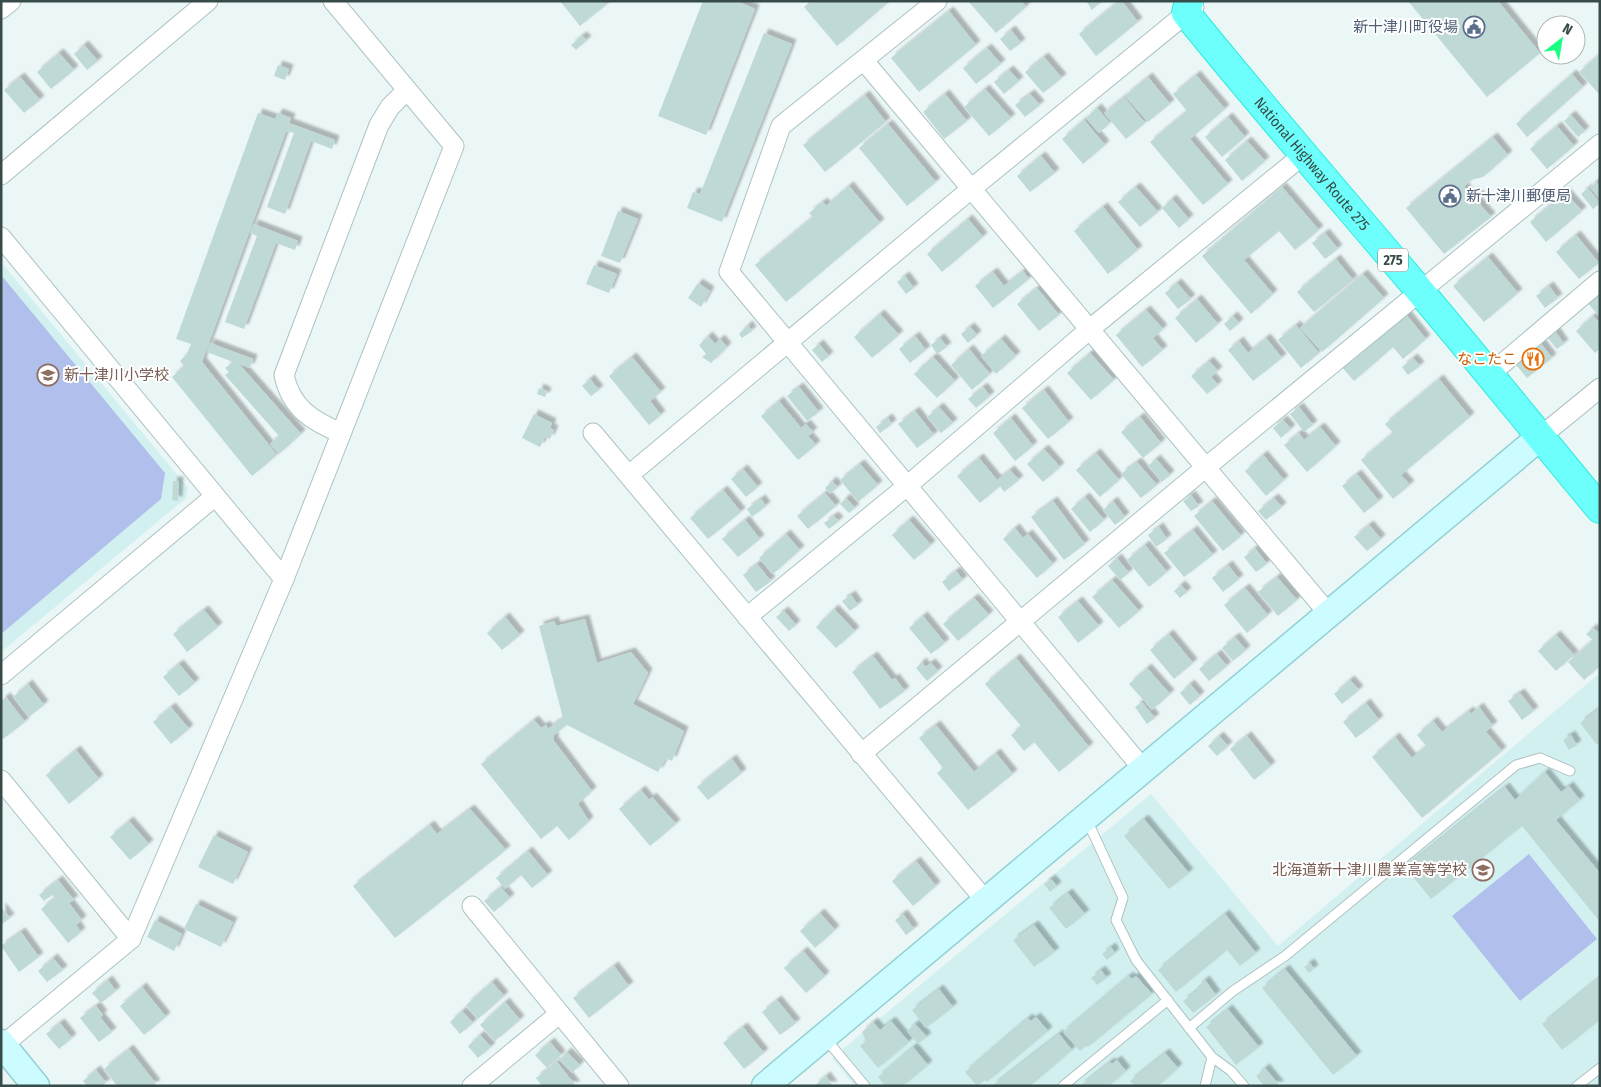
<svg xmlns="http://www.w3.org/2000/svg" width="1601" height="1087" viewBox="0 0 1601 1087" font-family="'Fira Sans Condensed','Noto Sans JP',sans-serif">
<style>
.education{fill:#d3f0f0}
.green{fill:#b1bfed}
.building{fill:#bfd9d7;filter:url(#shadow)}
.lines{fill:none;stroke-linecap:round;stroke-linejoin:round}
.lane-casing{stroke:#acc3c2;stroke-width:11}
.street-casing{stroke:#acc3c2;stroke-width:21}
.secondary-casing{stroke:#93d1d3;stroke-width:29}
.highway-casing{stroke:#30ebdf;stroke-width:30}
.lane{stroke:#fff;stroke-width:9}
.street{stroke:#fff;stroke-width:19}
.secondary{stroke:#ccfcff;stroke-width:26}
.highway{stroke:#6dfffb;stroke-width:28}
.labels{text-anchor:middle;dominant-baseline:central;stroke-width:4;stroke-linejoin:round;paint-order:stroke}
.shield{fill:#fff;stroke:#738280;stroke-width:1}
.shield-label{font-size:14px;font-weight:bold;fill:#374c4a}
.service-label{font-size:15px;fill:#4e5e75;stroke:#fff;text-anchor:end}
.street-label{font-size:15px;fill:#374c4a;stroke:#fff}
.food-label{font-size:15px;fill:#c56008;stroke:#fff;text-anchor:end}
.education-label{font-size:15px;fill:#785e54;stroke:#fff;text-anchor:start}
</style>
<defs>
<filter id="shadow"><feDropShadow dx="4.5" dy="-4.5" stdDeviation="1" flood-color="#0004"/></filter>
</defs>
<rect width="100%" height="100%" fill="#ebf6f6"/>
<g class="education">
<path d="M1,262L188,488L186,498L1,652Z"/>
<path d="M1600,673V1086H855L832,1058L1151,794L1278,946Z"/>
</g>
<g class="green">
<path d="M1,275L165,473L161,499L1,634Z"/>
<path d="M1529,854L1597,939L1520,1001L1452,916Z"/>
</g>
<g class="building">
<path d="M560,1H603L606,5L580,26Z"/>
<path d="M703,1H737L755,9L706,135L658,116Z"/>
<path d="M811,1H890L837,46L804,7Z"/>
<path d="M968,1H1021L1026,7L996,33Z"/>
<path d="M1086,1H1102L1092,10Z"/>
<path d="M1119,1H1122L1138,22L1096,56L1079,34Z"/>
<path d="M1408,1H1498L1540,53L1487,97Z"/>
<path d="M949,11L976,45L919,92L891,58Z"/>
<path d="M1011,30L1021,43L1010,51L1000,39Z"/>
<path d="M764,33L792,44L722,222L687,208L693,192L700,194Z"/>
<path d="M582,36L587,40L576,50L571,45Z"/>
<path d="M84,45L98,61L87,70L74,54Z"/>
<path d="M987,48L1001,64L976,84L963,68Z"/>
<path d="M59,53L74,70L51,89L37,72Z"/>
<path d="M1600,54V95L1579,72Z"/>
<path d="M1044,57L1062,78L1043,93L1025,72Z"/>
<path d="M278,65L289,69L285,80L274,76Z"/>
<path d="M1009,70L1019,81L1004,94L994,82Z"/>
<path d="M1572,74L1583,87L1527,137L1516,124Z"/>
<path d="M1196,75L1225,109L1190,139L1228,184L1203,205L1150,142L1187,111L1173,94Z"/>
<path d="M20,77L40,100L24,113L4,90Z"/>
<path d="M1148,77L1170,104L1148,122L1125,96Z"/>
<path d="M985,89L1011,118L989,136L964,107Z"/>
<path d="M945,94L967,121L944,139L923,112Z"/>
<path d="M1030,94L1040,105L1025,117L1015,105Z"/>
<path d="M865,95L886,122L825,172L803,145Z"/>
<path d="M1124,97L1145,123L1126,139L1104,113Z"/>
<path d="M1097,108L1110,123L1099,133L1086,118Z"/>
<path d="M258,113L275,119L278,113L291,118L289,123L335,140L332,149L311,141L285,214L267,207L294,133L286,131L202,362L277,455L252,476L172,377L184,366L180,361L187,354L191,344L176,339Z"/>
<path d="M1571,115L1585,131L1578,137L1564,121Z"/>
<path d="M1228,117L1245,137L1222,157L1205,137Z"/>
<path d="M1084,120L1105,145L1083,164L1062,139Z"/>
<path d="M888,124L936,182L907,206L859,148Z"/>
<path d="M1557,126L1574,146L1547,169L1530,149Z"/>
<path d="M1493,137L1508,155L1483,177L1471,180L1464,187L1470,194L1474,191L1482,198L1478,202L1491,217L1444,254L1406,208Z"/>
<path d="M1247,141L1265,161L1242,181L1225,160Z"/>
<path d="M1041,156L1055,173L1030,192L1017,176Z"/>
<path d="M1596,182L1600,186V200L1590,187Z"/>
<path d="M849,186L880,223L786,302L755,265L813,217L809,213L823,202L826,206Z"/>
<path d="M1136,187L1158,212L1140,227L1118,202Z"/>
<path d="M1282,187L1319,230L1295,250L1279,231L1244,260L1273,294L1251,314L1202,256Z"/>
<path d="M1588,188L1600,203L1593,209L1581,194Z"/>
<path d="M1565,192L1582,211L1546,242L1530,222Z"/>
<path d="M1172,199L1189,219L1179,228L1162,208Z"/>
<path d="M1103,207L1138,250L1108,274L1074,231Z"/>
<path d="M618,211L638,219L620,263L601,256Z"/>
<path d="M968,219L983,237L942,272L927,254Z"/>
<path d="M254,224L298,241L295,250L276,243L244,329L225,322L257,236L250,233Z"/>
<path d="M1325,233L1338,249L1325,259L1312,243Z"/>
<path d="M1576,235L1599,263L1579,279L1556,252Z"/>
<path d="M1488,257L1518,293L1484,322L1453,286Z"/>
<path d="M1336,259L1353,280L1314,312L1297,292Z"/>
<path d="M594,265L617,274L609,293L586,284Z"/>
<path d="M1023,271L1029,279L993,308L975,286L993,272L1004,286Z"/>
<path d="M1363,274L1384,298L1322,352L1300,328Z"/>
<path d="M905,276L914,288L906,294L897,282Z"/>
<path d="M698,283L710,291L701,307L688,298Z"/>
<path d="M1177,283L1191,299L1178,309L1165,293Z"/>
<path d="M1549,286L1558,298L1545,308L1536,296Z"/>
<path d="M1037,288L1059,315L1039,331L1017,304Z"/>
<path d="M1600,288V313L1598,315L1585,300Z"/>
<path d="M1197,299L1218,324L1196,343L1175,318Z"/>
<path d="M1146,310L1163,329L1153,338L1163,350L1142,367L1116,335Z"/>
<path d="M1404,312L1426,339L1403,359L1393,347L1354,381L1341,366Z"/>
<path d="M880,314L899,335L872,358L854,337Z"/>
<path d="M1233,316L1239,323L1230,331L1224,324Z"/>
<path d="M1593,316L1600,323V349L1595,353L1576,331Z"/>
<path d="M748,325L752,331L742,338L739,334Z"/>
<path d="M1296,325L1319,353L1301,368L1278,340Z"/>
<path d="M970,327L977,335L968,343L961,334Z"/>
<path d="M1555,331L1564,344L1557,349L1547,337Z"/>
<path d="M708,336L715,344L720,339L727,347L711,363L702,357L706,354L699,345Z"/>
<path d="M915,336L926,350L910,363L899,349Z"/>
<path d="M940,338L947,347L937,354L931,345Z"/>
<path d="M1266,338L1282,358L1253,381L1228,350L1239,341L1248,353Z"/>
<path d="M1001,339L1016,356L996,374L981,356Z"/>
<path d="M1539,341L1552,358L1527,378L1513,361Z"/>
<path d="M210,343L253,359L250,368L239,364L301,434L279,454L270,444L279,436L225,375L229,372L225,368L233,362L207,352Z"/>
<path d="M819,344L829,356L822,362L812,350Z"/>
<path d="M969,349L990,374L972,390L951,365Z"/>
<path d="M1090,353L1114,380L1091,400L1067,373Z"/>
<path d="M632,357L661,392L650,401L661,415L649,425L609,376Z"/>
<path d="M933,357L955,381L937,398L914,374Z"/>
<path d="M1413,358L1420,366L1408,375L1402,367Z"/>
<path d="M1209,361L1218,371L1211,377L1218,385L1207,394L1191,376Z"/>
<path d="M590,379L599,390L591,396L582,386Z"/>
<path d="M1439,379L1470,417L1401,475L1410,485L1393,499L1361,460L1393,433L1385,424Z"/>
<path d="M799,387L819,412L807,421L787,396Z"/>
<path d="M983,387L990,396L976,408L968,399Z"/>
<path d="M539,388L547,392L545,397L537,394Z"/>
<path d="M1044,390L1069,422L1048,439L1022,408Z"/>
<path d="M779,401L801,428L806,424L813,432L808,436L816,445L798,460L761,416Z"/>
<path d="M939,407L953,423L941,433L927,417Z"/>
<path d="M1299,407L1313,425L1304,432L1290,414Z"/>
<path d="M915,411L934,435L917,448L898,424Z"/>
<path d="M534,414L552,423L550,428L554,430L550,439L545,437L540,447L522,438Z"/>
<path d="M1140,417L1161,443L1143,458L1121,432Z"/>
<path d="M888,418L892,424L880,433L876,427Z"/>
<path d="M1011,418L1033,446L1015,461L993,433Z"/>
<path d="M1283,420L1291,429L1281,438L1273,428Z"/>
<path d="M1320,427L1336,446L1307,472L1284,445L1299,433L1304,440Z"/>
<path d="M1044,449L1060,467L1043,482L1027,464Z"/>
<path d="M1096,453L1119,480L1100,497L1076,470Z"/>
<path d="M1263,455L1284,480L1266,496L1245,471Z"/>
<path d="M979,458L997,480L1010,470L1019,480L1004,492L1000,486L980,503L957,476Z"/>
<path d="M1156,459L1170,475L1162,482L1148,466Z"/>
<path d="M1137,462L1157,485L1141,498L1121,474Z"/>
<path d="M860,464L878,485L858,502L840,480Z"/>
<path d="M743,469L758,487L746,497L731,479Z"/>
<path d="M1357,474L1379,501L1364,513L1342,486Z"/>
<path d="M173,481H179L178,501L172,500Z"/>
<path d="M832,481L838,487L830,494L825,488Z"/>
<path d="M723,490L741,512L708,539L690,518Z"/>
<path d="M825,493L836,506L808,529L797,516Z"/>
<path d="M1191,495L1199,506L1191,511L1183,501Z"/>
<path d="M1085,497L1104,520L1090,532L1071,509Z"/>
<path d="M846,498L855,508L849,513L840,504Z"/>
<path d="M1274,498L1282,507L1266,520L1258,511Z"/>
<path d="M761,499L766,506L752,517L747,509Z"/>
<path d="M1053,501L1085,544L1064,560L1031,517Z"/>
<path d="M1113,501L1125,517L1115,525L1103,510Z"/>
<path d="M1212,501L1241,536L1223,551L1194,516Z"/>
<path d="M834,516L839,521L829,529L824,523Z"/>
<path d="M745,520L760,539L738,557L722,539Z"/>
<path d="M909,520L931,545L914,560L892,535Z"/>
<path d="M1369,525L1381,539L1367,551L1354,537Z"/>
<path d="M1159,527L1167,539L1156,547L1148,535Z"/>
<path d="M1015,528L1023,538L1028,534L1053,564L1037,578L1003,539Z"/>
<path d="M1193,530L1213,555L1184,577L1164,553Z"/>
<path d="M786,534L800,550L773,574L759,558Z"/>
<path d="M1145,545L1167,572L1149,587L1127,560Z"/>
<path d="M1255,548L1267,564L1256,572L1244,557Z"/>
<path d="M1117,558L1129,573L1120,580L1108,566Z"/>
<path d="M757,564L771,581L756,592L743,575Z"/>
<path d="M1228,565L1239,579L1223,592L1212,578Z"/>
<path d="M956,571L963,580L949,591L942,582Z"/>
<path d="M1277,577L1297,600L1278,616L1258,592Z"/>
<path d="M1112,580L1139,611L1119,628L1092,597Z"/>
<path d="M1181,585L1187,592L1180,598L1174,591Z"/>
<path d="M1245,588L1268,615L1247,633L1224,605Z"/>
<path d="M851,595L858,605L850,611L842,601Z"/>
<path d="M974,598L989,615L958,641L943,624Z"/>
<path d="M1078,601L1099,626L1078,643L1058,617Z"/>
<path d="M834,609L855,631L836,648L816,627Z"/>
<path d="M204,610L218,627L187,652L173,634Z"/>
<path d="M784,611L796,625L789,631L776,617Z"/>
<path d="M923,616L945,643L931,654L909,628Z"/>
<path d="M505,617L520,635L502,650L487,633Z"/>
<path d="M585,619L597,663L631,652L648,673L633,704L684,731L672,761L666,758L658,772L567,725L554,735V741L592,791L578,804L589,821L569,840L557,826L541,839L481,764L534,720L541,728L546,725L548,729L563,718L539,626L554,621L556,626Z"/>
<path d="M1593,628L1600,634V666L1584,680L1568,662L1593,640L1586,634Z"/>
<path d="M1169,634L1193,663L1174,679L1150,650Z"/>
<path d="M1556,635L1574,655L1556,671L1538,651Z"/>
<path d="M1235,637L1246,650L1233,661L1222,648Z"/>
<path d="M1217,654L1227,666L1209,681L1199,669Z"/>
<path d="M873,656L892,680L895,678L905,691L880,709L852,672Z"/>
<path d="M1016,658L1089,747L1059,772L1034,742L1024,751L1011,735L1021,726L985,684Z"/>
<path d="M922,662L925,667L931,663L938,671L927,681L916,668Z"/>
<path d="M179,664L195,683L179,696L163,677Z"/>
<path d="M1147,668L1170,694L1152,710L1129,684Z"/>
<path d="M1350,680L1359,690L1342,704L1334,694Z"/>
<path d="M28,684L44,705L29,717L13,697Z"/>
<path d="M1190,684L1200,696L1190,705L1180,693Z"/>
<path d="M1520,693L1534,711L1522,720L1508,701Z"/>
<path d="M6,697L25,722L3,739L1,736V701Z"/>
<path d="M1142,702L1155,718L1147,724L1135,707Z"/>
<path d="M1366,703L1379,720L1356,738L1343,722Z"/>
<path d="M171,707L189,729L171,744L153,722Z"/>
<path d="M1479,707L1493,726L1486,731L1472,713Z"/>
<path d="M1600,708V742L1597,745L1580,723Z"/>
<path d="M1469,711L1502,751L1422,818L1372,757L1395,737L1412,758L1426,746L1417,735L1433,721L1442,732Z"/>
<path d="M936,725L974,772L996,753L1013,774L968,810L937,773L943,768L919,738Z"/>
<path d="M1571,735L1577,745L1569,750L1563,740Z"/>
<path d="M1219,736L1228,746L1217,756L1208,746Z"/>
<path d="M1247,736L1271,766L1254,780L1230,749Z"/>
<path d="M76,750L99,779L69,804L46,775Z"/>
<path d="M732,759L742,773L708,800L697,787Z"/>
<path d="M1545,772L1561,792L1569,786L1580,800L1556,820L1600,873V922L1522,826L1431,899L1405,867L1505,787L1515,800Z"/>
<path d="M641,790L649,800L652,797L676,824L650,846L619,809Z"/>
<path d="M470,809L506,850L395,938L353,886L430,825L437,834Z"/>
<path d="M1144,819L1189,873L1169,889L1124,836Z"/>
<path d="M129,821L149,844L130,860L110,837Z"/>
<path d="M214,835L248,852L233,884L198,867Z"/>
<path d="M528,851L548,875L532,888L521,875L505,889L496,878Z"/>
<path d="M916,861L936,886L913,906L892,881Z"/>
<path d="M1051,879L1057,886L1050,892L1044,884Z"/>
<path d="M58,880L74,900L69,903L82,920L76,925L81,932L68,943L41,909L55,898L52,895L44,901L39,895Z"/>
<path d="M501,887L510,898L494,912L484,901Z"/>
<path d="M1068,893L1085,914L1066,929L1049,908Z"/>
<path d="M196,904L233,922L221,947L184,929Z"/>
<path d="M1,907L10,918L1,925Z"/>
<path d="M820,913L835,930L815,948L800,931Z"/>
<path d="M903,914L914,929L906,935L895,920Z"/>
<path d="M1225,914L1256,953L1240,966L1227,950L1176,992L1158,970Z"/>
<path d="M155,920L182,934L174,951L147,937Z"/>
<path d="M1034,925L1055,952L1034,967L1013,940Z"/>
<path d="M21,932L39,957L19,972L1,946Z"/>
<path d="M1111,947L1115,953L1107,960L1102,954Z"/>
<path d="M803,951L825,976L806,993L784,968Z"/>
<path d="M53,958L63,970L47,982L38,971Z"/>
<path d="M1310,963L1314,969L1309,973L1304,967Z"/>
<path d="M614,966L629,986L589,1018L573,998Z"/>
<path d="M1285,969L1357,1056L1333,1075L1262,988Z"/>
<path d="M1101,970L1107,978L1097,985L1091,978Z"/>
<path d="M1129,976L1132,979L1136,976L1152,994L1088,1047L1086,1046L1080,1051L1063,1032Z"/>
<path d="M1600,977V1020L1562,1050L1542,1024Z"/>
<path d="M108,980L116,991L101,1003L92,993Z"/>
<path d="M1205,980L1216,995L1193,1013L1183,1001L1199,989L1197,987Z"/>
<path d="M492,982L504,996L478,1019L466,1005Z"/>
<path d="M142,987L166,1017L144,1035L120,1006Z"/>
<path d="M939,989L953,1007L926,1028L912,1010Z"/>
<path d="M777,1000L796,1023L780,1035L762,1012Z"/>
<path d="M505,1002L520,1020L495,1041L480,1025Z"/>
<path d="M96,1006L103,1015L100,1017L112,1032L99,1042L80,1018Z"/>
<path d="M1228,1009L1259,1047L1236,1065L1206,1027Z"/>
<path d="M462,1011L473,1023L460,1034L450,1022Z"/>
<path d="M1036,1017L1048,1031L987,1082L985,1080L977,1086L965,1072L1028,1018L1031,1021Z"/>
<path d="M891,1021L909,1042L878,1068L860,1046L866,1041L862,1032L873,1022L880,1030Z"/>
<path d="M60,1023L72,1038L59,1049L46,1034Z"/>
<path d="M915,1024L927,1037L918,1044L907,1031Z"/>
<path d="M743,1027L764,1053L744,1069L723,1043Z"/>
<path d="M1059,1034L1072,1050L1030,1086H992Z"/>
<path d="M480,1035L491,1047L478,1058L468,1046Z"/>
<path d="M550,1042L561,1055L547,1068L535,1055Z"/>
<path d="M913,1047L928,1065L903,1086H885L878,1077Z"/>
<path d="M129,1049L156,1084L153,1086H117L104,1069Z"/>
<path d="M567,1052L580,1065L572,1073L559,1060Z"/>
<path d="M1165,1053L1178,1068L1158,1086H1134L1130,1081Z"/>
<path d="M1117,1060L1126,1071L1109,1086H1080L1110,1062L1112,1064Z"/>
<path d="M557,1062L576,1086H542L536,1078Z"/>
<path d="M1265,1068L1280,1086H1264L1256,1076Z"/>
<path d="M96,1070L106,1083L102,1086H87L83,1081Z"/>
<path d="M826,1076L833,1086H814Z"/>
</g>
<g class="lines">
<g class="lane-casing">
<g id="lane">
<path d="M1087,820L1123,898L1116,920L1136,960L1212,1057L1231,1071L1244,1086"/>
<path d="M1189,1028L1233,991L1285,956L1516,765L1540,758L1570,771"/>
<path d="M825,1038L865,1086"/>
<path d="M1063,1086L1168,1000"/>
<path d="M1205,1086L1212,1057"/>
<path d="M1577,1086L1600,1068"/>
</g>
</g>
<g class="street-casing">
<g id="street">
<path d="M937,1L781,126L729,272L1144,770"/>
<path d="M1,9L11,1"/>
<path d="M864,61L1328,613"/>
<path d="M1,175L208,1"/>
<path d="M1,237L284,579"/>
<path d="M1489,375L1600,281"/>
<path d="M341,433C312,421 291,408 284,375L379,125L390,107L407,90"/>
<path d="M593,433L985,900"/>
<path d="M1540,437L1600,388"/>
<path d="M629,475L971,189L1194,7"/>
<path d="M747,617L907,486L1090,329L1303,155"/>
<path d="M1,675L214,497"/>
<path d="M861,754L1205,468L1600,144"/>
<path d="M1,780L131,939"/>
<path d="M472,906L619,1086"/>
<path d="M3,1045L131,939L284,579L454,146L333,1"/>
<path d="M472,1086L559,1014"/>
</g>
</g>
<g class="secondary-casing">
<g id="secondary">
<path d="M1,1043L36,1086"/>
<path d="M765,1086L1540,437"/>
</g>
</g>
<g class="highway-casing">
<g id="highway">
<path id="s1" d="M1189,1L1186,13C1262,107 1341,198 1419,290C1480,362 1539,436 1600,509"/>
</g>
</g>
<use href="#lane" class="lane"/>
<use href="#street" class="street"/>
<use href="#secondary" class="secondary"/>
<use href="#highway" class="highway"/>
</g>
<defs>
<g id="civic-ring" transform="scale(1.125)"><circle r="9.5" fill="#fff" stroke="#5c6f8a" stroke-width="1.5"/><path d="M-.6-6.5H3V-4.5H.6V-3L4-1V1h2V6H-6V1h2V-1L-.6-3ZM-1.2 2.5V6h2.4V2.5Z" fill="#5c6f8a"/></g>
<g id="restaurant-ring" transform="scale(1.125)"><circle r="9.5" fill="#fff" stroke="#e8710a" stroke-width="1.5"/><path d="M-5-6h1v4h1v-4h1v4h1v-4h1v5L-1.5 .5V6h-2V.5L-5-1ZM5-6V6H3V1.5H1.5Q1.5-4 5-6Z" fill="#e8710a"/></g>
<g id="school-ring" transform="scale(1.125)"><circle r="9.5" fill="#fff" stroke="#8d6e63" stroke-width="1.5"/><path d="M0-5L7-2L0 1L-7-2ZM-4 1L0 2.5L4 1V4Q0 6-4 4Z" fill="#8d6e63"/></g>
</defs>
<g fill-rule="evenodd">
<use href="#civic-ring" x="1474" y="27"/>
<use href="#civic-ring" x="1450" y="196"/>
<use href="#restaurant-ring" x="1533" y="359"/>
<use href="#school-ring" x="48" y="375"/>
<use href="#school-ring" x="1483" y="870"/>
</g>
<g class="labels">
<rect class="shield" x="1378" y="248.5" width="30" height="23" rx="4"/>
<g class="shield-label">
<text x="1393" y="260">275</text>
</g>
<g class="service-label">
<text x="1458" y="27">新十津川町役場</text>
<text x="1466" y="196" text-anchor="start">新十津川郵便局</text>
</g>
<g class="street-label">
<text stroke="none"><textPath href="#s1" startOffset="209">National Highway Route 275</textPath></text>
</g>
<g class="food-label">
<text x="1517" y="359">なこたこ</text>
</g>
<g class="education-label">
<text x="64" y="375">新十津川小学校</text>
<text x="1467" y="870" text-anchor="end">北海道新十津川農業高等学校</text>
</g>
</g>
<rect width="1601" height="1087" fill="none" stroke="#374c4a" stroke-width="5"/>
<g transform="translate(1561 40) rotate(31)"><circle r="24" fill="#ffffff" stroke="#afb7b7"/>
<path d="M0-4L9 19L0 12L-9 19Z" fill="#19ff81"/>
<text y="-8" font-size="14" font-weight="bold" text-anchor="middle" fill="#374c4a">N</text>
</g>
</svg>
